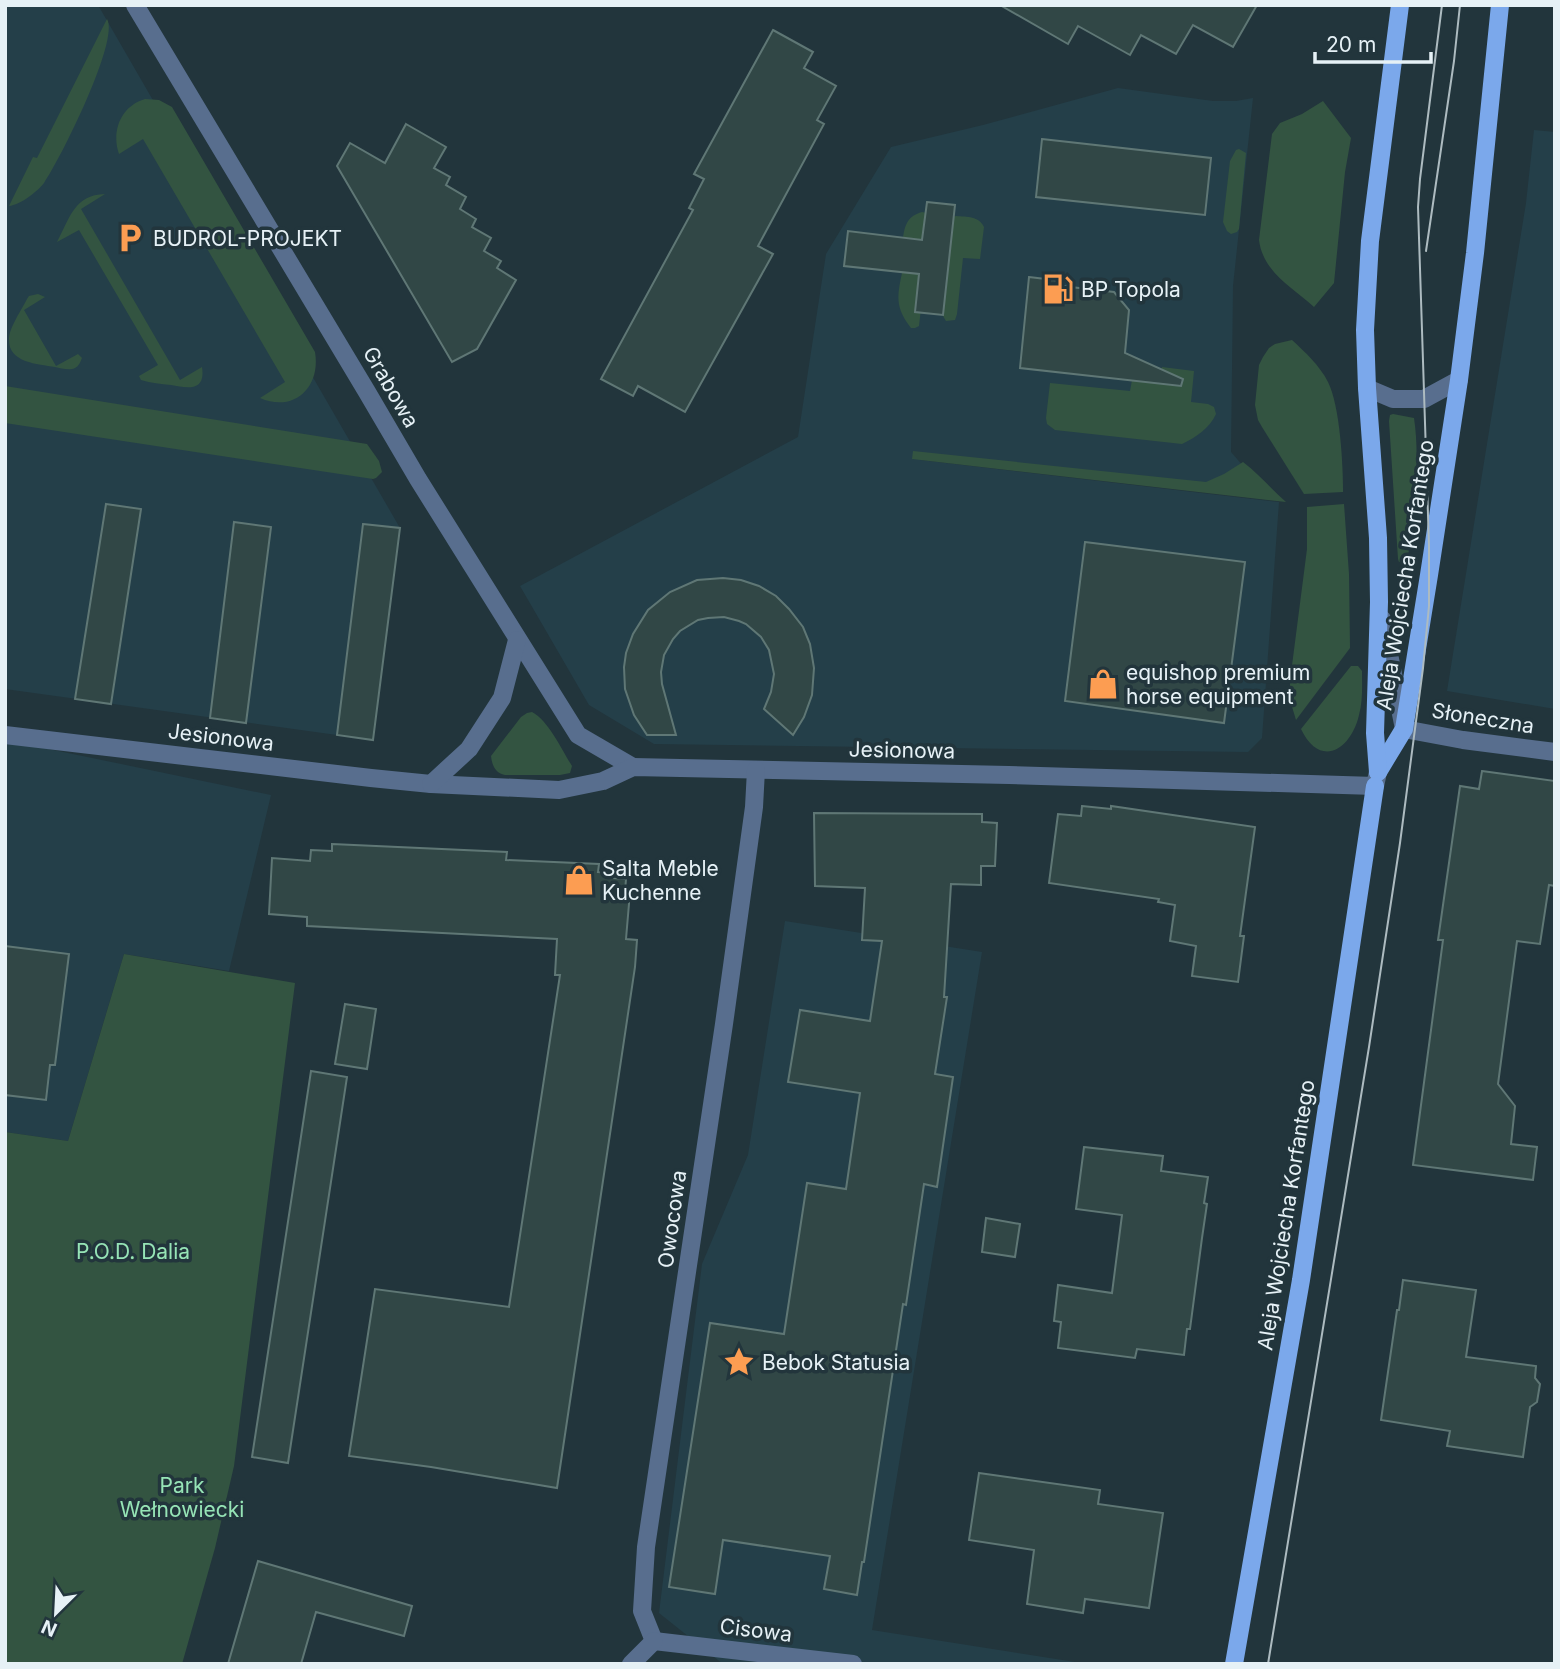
<svg xmlns="http://www.w3.org/2000/svg" width="1560" height="1669" viewBox="0 0 1560 1669" font-family="Inter,sans-serif">
<style>
.built{fill:#243f49}
.green{fill:#335441}
.building{fill:#314746;stroke:#5f7775;stroke-width:2}
.lines{fill:none;stroke-linecap:round;stroke-linejoin:round}
.minor{stroke:#586e8e;stroke-width:18}
.major{stroke:#7ba8eb;stroke-width:18}
.tram{stroke:#adbbc0;stroke-width:2}
.labels{text-anchor:middle;dominant-baseline:central;stroke-width:7;stroke-linejoin:round;paint-order:stroke}
.poi-label{font-size:21px;fill:#e6f1f6;stroke:#22353c;text-anchor:start}
.street-label{font-size:21px;fill:#e6f1f6;stroke:#22353c}
.park-label{font-size:21px;fill:#96e4b6;stroke:#22353c}
</style>
<rect width="100%" height="100%" fill="#22353c"/>
<g class="built">
<path d="M5,5H98L400,528L373,740L5,689Z"/>
<path d="M1118,88L1213,101H1236L1253,98L1233,286L1231,452L1263,489L912,459L1279,502L1262,738L1248,752L654,744L589,705L520,586L798,437L826,254L891,147L983,125Z"/>
<path d="M1534,130L1555,132V709L1447,691L1526,203Z"/>
<path d="M5,740L271,795L229,971L124,954L68,1141L5,1132Z"/>
<path d="M785,921L982,952L872,1630L1088,1664H723L659,1613L702,1264L748,1155Z"/>
</g>
<g class="green">
<path d="M107,19C120,40 60,160 44,183C37,192 20,205 9,206L33,157L37,158Z"/>
<path d="M145,99L159,100L172,107L315,352C321,387 294,413 260,398L285,382L143,139L119,154C111,131 121,106 145,99Z"/>
<path d="M1323,101L1351,138L1345,172L1334,283L1314,307C1292,287 1263,272 1259,240L1272,134L1280,123L1302,114Z"/>
<path d="M1239,149L1246,153L1239,229L1237,232L1231,234L1227,231L1223,222L1230,161L1236,150Z"/>
<path d="M105,194L81,209L180,380L202,367C206,392 187,388 171,385C161,384 151,383 141,380L139,376L158,365L79,230L57,242C70,218 74,195 105,194Z"/>
<path d="M922,212L927,213L930,225L924,224L917,290L923,291L919,326L915,328H911C895,308 897,296 902,273C904,262 905,250 906,238H903C905,224 908,216 922,212Z"/>
<path d="M956,216C967,217 979,216 984,227L980,259L963,258L957,314L955,320L946,321L943,316L942,313L946,293L953,217Z"/>
<path d="M38,294L45,297L24,310L56,366L78,354L82,358C80,363 78,368 72,369C67,370 60,368 55,367C38,364 8,363 9,339C9,328 22,309 27,299L29,296Z"/>
<path d="M1292,340C1305,352 1320,366 1328,382C1340,406 1343,464 1343,492L1304,494L1262,427L1258,420L1255,405L1259,365L1263,357L1269,348L1275,344Z"/>
<path d="M1162,367L1194,371L1191,402L1208,404L1214,407L1216,414C1210,428 1195,438 1182,444L1055,430L1047,424L1046,418L1050,383L1130,391L1134,369L1161,372Z"/>
<path d="M5,386L367,444L379,461L382,472L376,478L373,479L5,423Z"/>
<path d="M1393,414L1414,418C1421,464 1412,513 1408,559L1404,563L1399,562L1398,559L1389,421L1390,415Z"/>
<path d="M913,451L1206,482L1224,474L1243,462C1259,474 1271,489 1286,502L912,459Z"/>
<path d="M1344,504L1349,574L1350,648L1296,720L1290,700V681L1307,549V507Z"/>
<path d="M1351,666H1358L1362,671C1362,685 1363,701 1359,715C1351,750 1320,769 1301,729Z"/>
<path d="M532,712C548,720 562,750 572,766L570,773L560,775H505C495,773 492,765 491,756L521,717L527,713Z"/>
<path d="M124,954L295,983L234,1466L215,1548L182,1664H5V1132L68,1141Z"/>
</g>
<g class="building">
<path d="M1000,5H1257L1233,47L1193,25L1176,54L1141,35L1130,55L1078,26L1068,44Z"/>
<path d="M773,30L813,52L804,68L836,86L817,120L824,124L758,246L773,254L685,412L638,386L633,396L601,379L693,210L689,208L704,179L694,174Z"/>
<path d="M406,124L446,147L434,168L450,177L446,185L466,197L460,209L476,219L472,227L491,238L484,251L501,261L497,268L516,280L477,349L452,362L337,166L350,143L385,163Z"/>
<path d="M1042,139L1211,158L1205,215L1036,197Z"/>
<path d="M927,202L955,205L943,315L915,312L919,274L844,266L848,231L922,240Z"/>
<path d="M1029,277L1062,281V286L1114,292L1129,310L1125,353L1183,379L1181,386L1020,368Z"/>
<path d="M106,504L141,509L111,704L75,699Z"/>
<path d="M234,522L271,527L246,723L210,718Z"/>
<path d="M363,524L400,528L373,740L337,735Z"/>
<path d="M1085,542L1245,562L1224,723L1065,701Z"/>
<path d="M723,578L741,580L759,586L776,596L789,609L803,627L810,644L814,668L812,695L804,717L793,735L764,709L771,692L774,674L769,650L761,637L746,624L739,621L724,617L708,618L698,620L680,631L673,639L664,655L661,672L662,684L676,735H647L634,715L625,689L624,667L626,653L633,634L648,610L670,592L697,580Z"/>
<path d="M1482,771L1555,781V886L1549,885L1540,944L1517,941L1498,1084L1515,1106L1511,1144L1537,1147L1533,1180L1413,1165L1443,940H1438L1460,786L1479,789Z"/>
<path d="M1082,806L1111,809V806L1255,827L1240,936H1244L1238,982L1192,976L1196,946L1170,941L1175,905L1158,902L1159,899L1049,883L1058,814L1081,816Z"/>
<path d="M814,813L982,814V822L997,823L995,866H981V885L951,884L944,997H947L935,1074L953,1077L937,1187L924,1184L906,1305L903,1304L864,1562H862L857,1595L824,1589L830,1556L723,1540L715,1594L669,1587L710,1323L784,1334L807,1183L846,1189L860,1093L788,1082L800,1010L870,1021L882,941L862,940L865,888L815,886Z"/>
<path d="M332,844L507,852L506,860L599,864L598,872L615,873L614,878L626,879L625,892H630L626,939L637,940L635,967L557,1488L431,1467L349,1456L375,1289L509,1307L560,975H555L557,939L307,926V917L269,914L272,858L310,861L311,850L332,851Z"/>
<path d="M5,946L69,954L55,1065H50L46,1100L5,1095Z"/>
<path d="M345,1004L376,1009L367,1069L335,1064Z"/>
<path d="M311,1071L347,1077L288,1463L252,1457Z"/>
<path d="M1084,1147L1163,1156L1161,1171L1208,1177L1204,1203L1207,1204L1202,1238L1190,1329H1187L1184,1355L1137,1349L1135,1358L1058,1348L1061,1322L1054,1321L1058,1285L1112,1293L1122,1215L1076,1209Z"/>
<path d="M986,1218L1020,1224L1015,1257L982,1252Z"/>
<path d="M1403,1280L1476,1290L1466,1357L1536,1366L1535,1378L1540,1384L1537,1402L1530,1407L1523,1457L1447,1446L1450,1431L1381,1420L1397,1310H1399Z"/>
<path d="M979,1473L1100,1490L1098,1504L1163,1513L1149,1608L1085,1599L1083,1613L1027,1604L1034,1550L969,1540Z"/>
<path d="M258,1561L412,1606L404,1636L316,1612L301,1664H228Z"/>
</g>
<g class="lines">
<g class="minor">
<path d="M135,5L367,392L418,479L578,735L633,767"/>
<path d="M1367,388L1393,399H1424L1459,380"/>
<path d="M1382,619L1404,729L1463,740L1555,752"/>
<path d="M5,735L371,778L431,784L559,790L603,781L633,767L1009,775L1375,786L1378,772"/>
<path d="M431,784L469,749L502,698L517,640"/>
<path d="M654,1641L642,1611L646,1547L724,1024L754,807L756,770"/>
<path d="M654,1641L853,1664"/>
<path d="M631,1664L654,1641"/>
</g>
<g class="major">
<path d="M1378,772L1404,729L1429,575L1459,380L1475,253L1500,5"/>
<path d="M1378,772L1375,733L1379,602L1378,538L1367,388L1365,330L1370,241L1400,5"/>
<path d="M1234,1664L1301,1280L1375,786"/>
</g>
<g class="tram">
<path d="M1426,251L1454,61L1460,5"/>
<path d="M1268,1664L1369,1047L1400,843L1423,668L1429,606V546L1418,207L1420,179L1442,5"/>
</g>
</g>
<defs>
<g id="parking-bare" transform="scale(2.415)"><path d="M-3.5-5.5H1a3.5 3.5 0 0 1 0 7H-1V5.5H-3.5ZM-1-3.4V-.6H.8a1.4 1.4 0 0 0 0-2.8Z" fill="#fc9d52" stroke="#22353c" stroke-width="2.5" paint-order="stroke"/></g>
<g id="fuel-bare" transform="scale(2.415)"><path d="M-5.5-6h7V0h2V4h1.3V-2.5L3-4.5l.8-.8L6-3V5H2.5V1h-1V6h-7ZM-4.2-4.7v3.2H.2V-4.7Z" fill="#fc9d52" stroke="#22353c" stroke-width="2.5" paint-order="stroke"/></g>
<g id="shop-bare" transform="scale(2.415)"><path d="M-5-2.5h2.3a2.7 3.5 0 0 1 5.4 0H5L5.5 6h-11ZM-1.5-2.5h3a1.5 2.3 0 0 0-3 0Z" fill="#fc9d52" stroke="#22353c" stroke-width="2.5" paint-order="stroke"/></g>
<g id="sight-bare" transform="scale(2.415)"><path d="M0-6L1.8-2.2L6-1.7L2.9 1.2L3.7 5.4L0 3.3L-3.7 5.4L-2.9 1.2L-6-1.7L-1.8-2.2Z" fill="#fc9d52" stroke="#22353c" stroke-width="2.5" paint-order="stroke"/></g>
</defs>
<g fill-rule="evenodd">
<use href="#parking-bare" x="130" y="238"/>
<use href="#fuel-bare" x="1058" y="289"/>
<use href="#shop-bare" x="1103" y="684"/>
<use href="#shop-bare" x="579" y="880"/>
<use href="#sight-bare" x="739" y="1362"/>
</g>
<g class="labels">
<g class="poi-label">
<text x="153" y="238">BUDROL-PROJEKT</text>
<text x="1081" y="289">BP Topola</text>
<text x="1126" y="672">equishop premium<tspan x="1126" dy="24">horse equipment</tspan></text>
<text x="602" y="868">Salta Meble<tspan x="602" dy="24">Kuchenne</tspan></text>
<text x="762" y="1362">Bebok Statusia</text>
</g>
<g class="street-label">
<text transform="translate(391 387) rotate(60)">Grabowa</text>
<text transform="translate(1405 575) rotate(-81)">Aleja Wojciecha Korfantego</text>
<text transform="translate(1483 718) rotate(9)">Słoneczna</text>
<text transform="translate(221 737) rotate(7)">Jesionowa</text>
<text transform="translate(902 750) rotate(1)">Jesionowa</text>
<text transform="translate(1286 1215) rotate(-81)">Aleja Wojciecha Korfantego</text>
<text transform="translate(672 1219) rotate(-82)">Owocowa</text>
<text transform="translate(756 1630) rotate(7)">Cisowa</text>
</g>
<g class="park-label">
<text x="133" y="1251">P.O.D. Dalia</text>
<text x="182" y="1485">Park<tspan x="182" dy="24">Wełnowiecki</tspan></text>
</g>
</g>
<rect width="1560" height="1669" fill="none" stroke="#e6f1f6" stroke-width="14"/>
<g transform="translate(56 1613) rotate(204)" stroke="#22353c" stroke-width="5" paint-order="stroke">
<path d="M0-5L12 26L0 18L-12 26Z" fill="#e6f1f6"/>
<text y="-10" font-size="19" font-weight="bold" text-anchor="middle" fill="#e6f1f6">N</text>
</g>
<path d="M1315 52v10h116v-10" fill="none" stroke="#e6f1f6" stroke-width="3.5"/>
<text x="1326" y="52" font-size="21" fill="#e6f1f6" stroke="#22353c" stroke-width="5" paint-order="stroke">20 m</text>
</svg>
